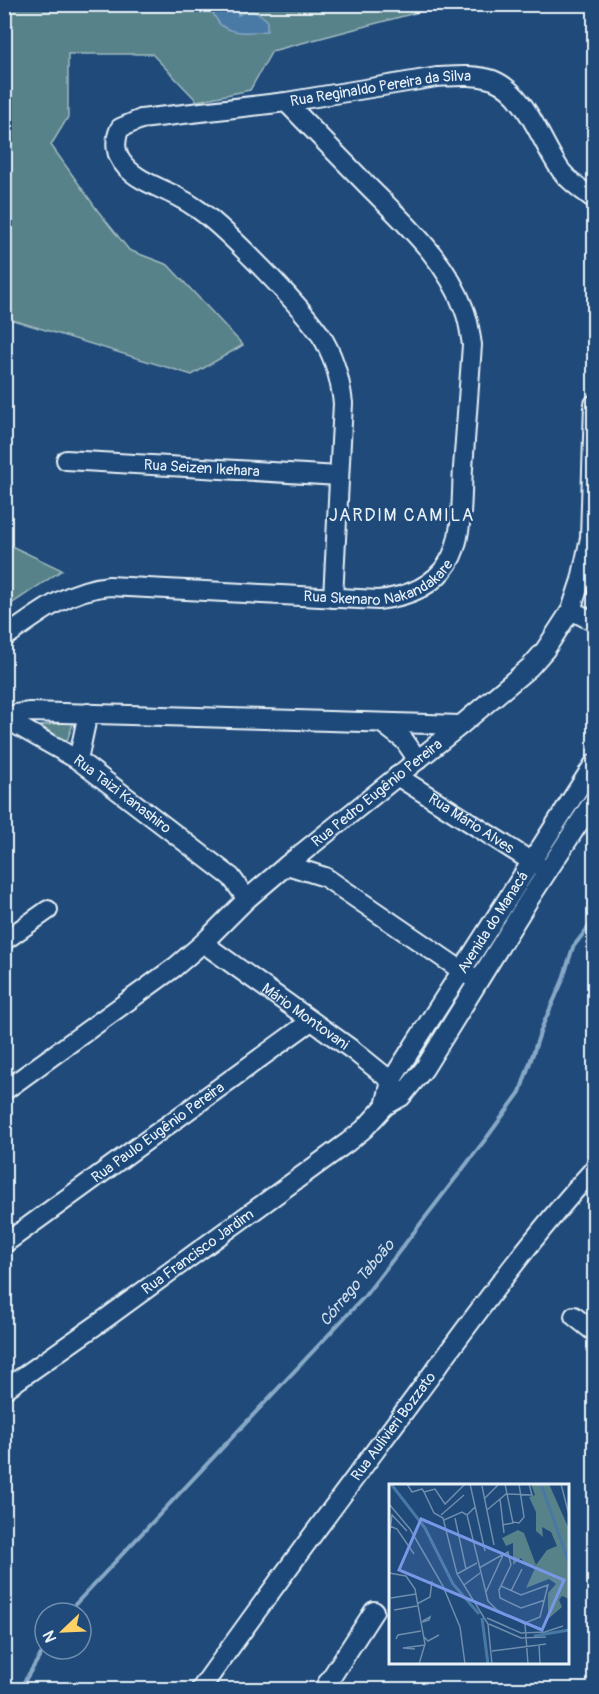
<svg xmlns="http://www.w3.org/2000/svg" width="599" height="1694" viewBox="0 0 599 1694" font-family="Pangolin,sans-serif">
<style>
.green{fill:#588289;stroke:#a0bac0;stroke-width:1.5}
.water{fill:#4879a5;stroke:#88a9c6;stroke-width:1.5}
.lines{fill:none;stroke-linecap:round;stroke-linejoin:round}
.stream{stroke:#88a9c6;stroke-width:4}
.minor-casing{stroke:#e8f1f8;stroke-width:22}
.minor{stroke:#1f4a7a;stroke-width:18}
.labels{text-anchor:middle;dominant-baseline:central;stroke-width:5;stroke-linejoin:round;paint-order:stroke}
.street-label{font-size:15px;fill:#e8f1f8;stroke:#1f4a7a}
.water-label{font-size:16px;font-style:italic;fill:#d0dfec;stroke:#1f4a7a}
.quarter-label{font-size:18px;letter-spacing:1.5px;fill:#e8f1f8;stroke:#1f4a7a}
.inset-river{fill:none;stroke:#4879a5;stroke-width:3}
.inset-road{fill:none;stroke:#6f8dac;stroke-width:1.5}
.view{fill:#7897e6;fill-opacity:0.15;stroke:#7897e6;stroke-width:3}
.inset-edge{fill:none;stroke:#e8f1f8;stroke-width:3}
</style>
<rect width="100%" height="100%" fill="#1f4a7a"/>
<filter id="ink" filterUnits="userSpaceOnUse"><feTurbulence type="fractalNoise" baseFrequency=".0167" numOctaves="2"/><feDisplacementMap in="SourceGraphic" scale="12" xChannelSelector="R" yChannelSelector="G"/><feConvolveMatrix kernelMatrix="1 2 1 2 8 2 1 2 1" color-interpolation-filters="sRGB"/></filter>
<g filter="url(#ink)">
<g class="green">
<path d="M4,5H445L272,51L250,90L197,101L152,54H68V117L51,145L98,211L129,250L168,265L243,345L192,375L13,320L5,322Z"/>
<path d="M5,543L62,570L5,608Z"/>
<path d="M74,721L67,741L40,726Z"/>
</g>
<path class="water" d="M232,5L239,9L238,15C250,9 257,11 267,20V31C253,32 233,35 221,25C218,23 215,16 212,12L216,5Z"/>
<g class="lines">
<g class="stream">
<path d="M67,1613L364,1297L488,1136L520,1092L542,1027L562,982L573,947L594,920"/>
<path d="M19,1690L45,1648"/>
</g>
<g class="minor-casing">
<g id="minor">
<path id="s1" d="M66,460L339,476"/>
<path id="s2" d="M333,598L343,403C340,378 334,355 320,334C302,309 275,281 253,259C236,242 219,224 199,210C192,205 184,200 176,196C159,187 138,181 125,166C115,155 114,141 120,128L141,119L286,102L437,77C456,76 475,74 493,80C528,94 541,144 562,172C571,183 583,191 594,199"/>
<path d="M571,610L594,622"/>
<path id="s3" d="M4,638C38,614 67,590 109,586L378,600C406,597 432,588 448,563C464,539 461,496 463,468C466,427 469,386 472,345C470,333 469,321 464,309C447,261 405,223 369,187C342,159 314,131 286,102"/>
<path id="s4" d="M4,718L78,760L231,877L247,899"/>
<path d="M7,719L16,714L30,712L461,725"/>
<path d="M383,724L404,740L418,760"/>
<path d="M78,760L88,713"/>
<path id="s5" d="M397,776L540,867"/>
<path d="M287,865L325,877L471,977"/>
<path d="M4,941L48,910"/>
<path id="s6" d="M203,943L354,1051L391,1081L397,1091"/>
<path id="s7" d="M4,1091L175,967L203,943L247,899L287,865L461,725L530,667L545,650L571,610L581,580L590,538L594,404"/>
<path d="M385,1106L401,1097L424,1069L528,901L594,800"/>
<path id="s8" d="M4,1244L311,1021"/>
<path d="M574,1316L594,1332"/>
<path id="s9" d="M4,1390L105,1319L348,1142L364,1129L385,1106L391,1081L594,764"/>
<path id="s10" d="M200,1690C270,1591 343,1494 415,1397C472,1320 529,1240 594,1169"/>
<path d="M323,1690L374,1611"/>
</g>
</g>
<use href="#minor" class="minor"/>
</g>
</g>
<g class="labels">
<g class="street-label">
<text stroke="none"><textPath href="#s2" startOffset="834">Rua Reginaldo Pereira da Silva</textPath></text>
<text stroke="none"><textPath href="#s1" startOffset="136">Rua Seizen Ikehara</textPath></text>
<text stroke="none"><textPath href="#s3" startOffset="393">Rua Skenaro Nakandakare</textPath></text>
<text stroke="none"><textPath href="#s7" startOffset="478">Rua Pedro Eugênio Pereira</textPath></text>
<text stroke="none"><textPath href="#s4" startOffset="141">Rua Taizi Kanashiro</textPath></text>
<text stroke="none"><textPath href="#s5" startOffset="88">Rua Mário Alves</textPath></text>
<text stroke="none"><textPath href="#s9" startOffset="690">Avenida do Manacá</textPath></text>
<text stroke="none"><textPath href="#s6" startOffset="126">Mário Montovani</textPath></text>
<text stroke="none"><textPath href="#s8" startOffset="190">Rua Paulo Eugênio Pereira</textPath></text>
<text stroke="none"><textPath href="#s9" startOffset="238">Rua Francisco Jardim</textPath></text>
<text stroke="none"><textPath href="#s10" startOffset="327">Rua Aulivieri Bozzato</textPath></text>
</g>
<g class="water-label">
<text transform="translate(357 1283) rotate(-50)">Córrego Taboão</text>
</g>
<g class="quarter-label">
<text x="402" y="515">JARDIM CAMILA</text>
</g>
</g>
<g transform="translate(389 1484)">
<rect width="180" height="180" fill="#1f4a7a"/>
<path d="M142,0H160L180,45V115L173,112L170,116L173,123L159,135V109L167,100L160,95L137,104L147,82L136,80L132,74L124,81V59L117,62L113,54L129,46L135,49L147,81L158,66L168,62L162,48L153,43L154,53L147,47V28L140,13L146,11Z" fill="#588289"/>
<path class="inset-river" d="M2,0L36,44L64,100L90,130M152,0L180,79M93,134L99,180M145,152L180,146"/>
<path class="inset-road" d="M18,0L23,8L33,5L35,8M81,0L96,67M172,0L180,31M93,2L105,61M35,8L45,29L54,34L68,90L99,140L103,180M35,8L46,5L56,20L76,0M96,14L110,0M111,15L115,49M0,20L21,45L54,102L71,143L76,180M98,26L117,10L143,11L140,0M52,31L75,11M78,31L99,117L108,126L136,140L139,180M66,34L77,85M55,36L73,28L78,31L86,23M124,38L130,39L135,33L130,0M113,41L124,39L116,0M1,42L8,45L25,70M0,54L3,31L18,47M114,71L119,68L122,81L110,106L111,114L132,124L156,116M90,84L113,71M0,89L17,92L26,105L36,160L30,180M68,90L88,79M75,101L91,89M112,102L132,111L159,101L151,133L136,139M122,107L133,85M97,108L114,71M2,114L27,110M28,120L41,113L43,97M5,126L28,122M41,133L40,136L34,138V137ZM98,134L132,149L156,148L174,142M100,140L132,154L157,153M35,153L39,157L50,151M7,155L9,151L32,147M150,160L151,180M26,165L14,164L36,161M103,167L157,160"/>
<path class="view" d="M32,35L175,96L153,146L10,86Z"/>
<rect width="180" height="180" class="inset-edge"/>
</g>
<rect width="599" height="1694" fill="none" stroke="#1f4a7a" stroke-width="24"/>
<rect x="12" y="12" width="575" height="1670" fill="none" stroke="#e8f1f8" stroke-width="2" filter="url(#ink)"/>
<g transform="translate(63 1631) rotate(247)"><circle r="28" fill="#1f4a7a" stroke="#6f8dac" stroke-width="1.5"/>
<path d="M0-4.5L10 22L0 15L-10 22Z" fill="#ffd166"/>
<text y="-9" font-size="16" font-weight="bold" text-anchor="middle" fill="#e8f1f8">N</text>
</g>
</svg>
